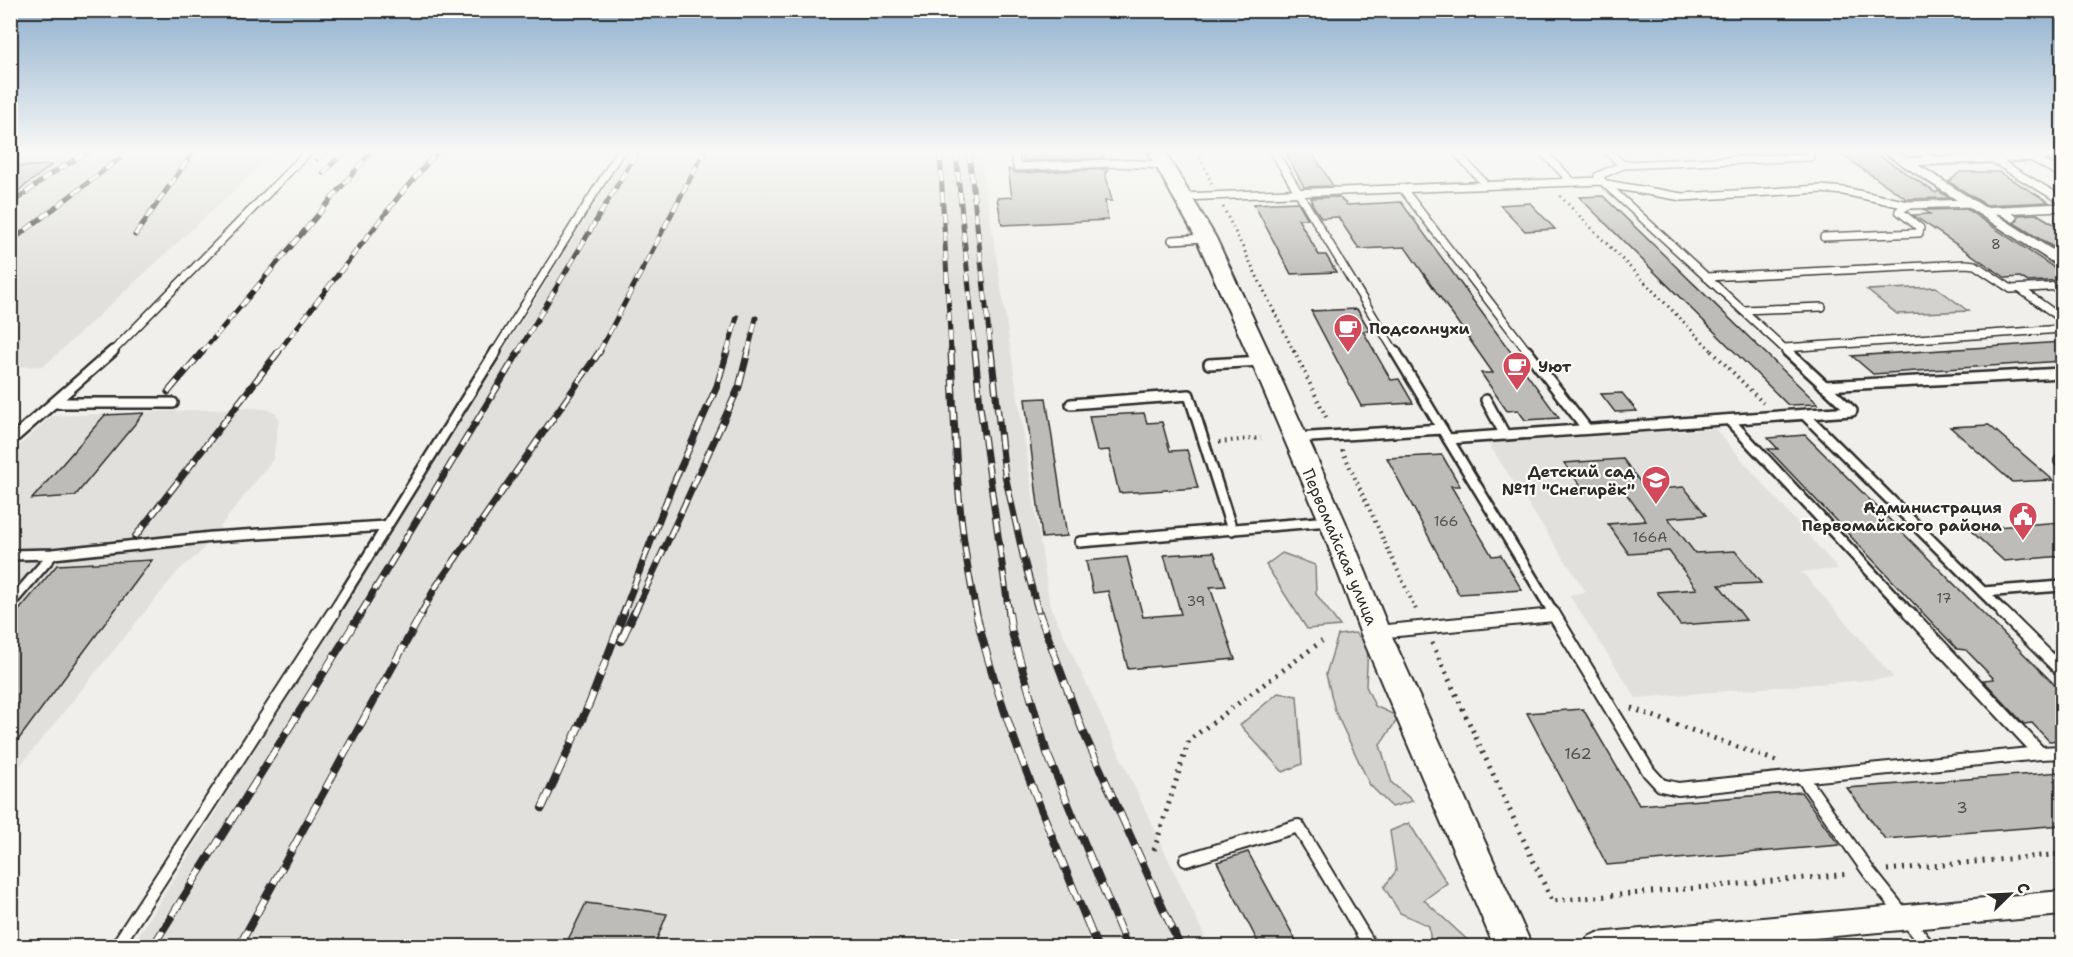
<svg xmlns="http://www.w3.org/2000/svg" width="2073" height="957" viewBox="0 0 2073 957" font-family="'Shantell Sans',sans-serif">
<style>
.built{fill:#e1e0dc}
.green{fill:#d3d2cf;stroke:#7f7e7d;stroke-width:1.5}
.building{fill:#bdbcb8;stroke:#2b2b2b;stroke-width:1.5}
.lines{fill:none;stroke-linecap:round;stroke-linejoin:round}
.lane-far2-casing{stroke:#2b2b2b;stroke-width:10}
.lane-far1-casing{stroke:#2b2b2b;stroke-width:14}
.lane-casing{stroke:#2b2b2b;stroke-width:16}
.street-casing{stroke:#2b2b2b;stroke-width:4}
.secondary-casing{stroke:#2b2b2b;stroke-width:4}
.path-far2{stroke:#2b2b2b;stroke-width:3;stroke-dasharray:1.5 4;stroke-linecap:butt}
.path-far1{stroke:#2b2b2b;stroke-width:4;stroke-dasharray:1.5 4.5;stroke-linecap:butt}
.path{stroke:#2b2b2b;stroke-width:5;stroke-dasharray:2 6;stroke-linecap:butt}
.lane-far2{stroke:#fdfcf7;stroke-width:7}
.lane-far1{stroke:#fdfcf7;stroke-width:9}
.lane{stroke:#fdfcf7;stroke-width:12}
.street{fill:#fdfcf7;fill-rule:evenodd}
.secondary{fill:#fdfcf7;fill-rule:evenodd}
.rail-far2-casing{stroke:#2b2b2b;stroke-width:5}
.rail-far1-casing{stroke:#2b2b2b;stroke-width:7}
.rail-casing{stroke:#2b2b2b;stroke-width:8}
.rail-far2{stroke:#fdfcf7;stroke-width:4;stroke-dasharray:10;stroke-linecap:butt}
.rail-far1{stroke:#fdfcf7;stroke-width:4.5;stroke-dasharray:14;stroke-linecap:butt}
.rail{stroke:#fdfcf7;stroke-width:6;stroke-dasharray:18;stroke-linecap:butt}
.labels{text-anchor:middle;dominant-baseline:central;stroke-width:4.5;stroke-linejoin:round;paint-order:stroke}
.number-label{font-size:14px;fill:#504f4e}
.poi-label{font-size:16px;font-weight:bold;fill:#2b2b2b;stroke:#fdfcf7;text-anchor:start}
.street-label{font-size:16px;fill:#2b2b2b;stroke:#fdfcf7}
.near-number-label{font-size:16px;fill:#504f4e}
</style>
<rect width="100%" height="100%" fill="#f0efeb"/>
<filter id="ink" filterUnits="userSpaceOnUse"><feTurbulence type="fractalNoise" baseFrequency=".0167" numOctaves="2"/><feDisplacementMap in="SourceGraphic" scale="12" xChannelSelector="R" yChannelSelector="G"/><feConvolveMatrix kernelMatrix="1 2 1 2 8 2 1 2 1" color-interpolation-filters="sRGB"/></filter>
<g filter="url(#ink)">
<g class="built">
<path d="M10,152H276L44,366L11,367Z"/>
<path d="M627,152H980L1050,606L1209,946H132Z"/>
<path d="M250,408L266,409L276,413L279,419L273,459L199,554L179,570L11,777V454L51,416Z"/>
<path d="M1715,429L1838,569L1802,572L1894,678L1636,698L1569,595L1586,592L1488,443Z"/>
</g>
<g class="green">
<path d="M1936,287L1968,311L1897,314L1867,290Z"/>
<path d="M1282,553L1315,565L1316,594L1340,626L1307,629L1266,565Z"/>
<path d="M1355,633L1368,645L1366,686L1375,706L1399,717L1380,745L1392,783L1413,801L1392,807L1370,785L1335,711L1326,674L1338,635Z"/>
<path d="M1278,693L1297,696L1302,764L1283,772L1240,725Z"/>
<path d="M1409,823L1447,883L1424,900L1474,946H1431L1429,926L1400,913L1384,887L1396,871L1390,831Z"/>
</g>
<g class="building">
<path d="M1022,152H1102L1104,158L1024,161Z"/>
<path d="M1285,152H1312L1333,186L1304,187Z"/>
<path d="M1837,152H1874L1936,193L1938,191L1950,198L1907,199Z"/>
<path d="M52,165L10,197V167Z"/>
<path d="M1008,169L1017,173L1107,169L1108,172H1105L1112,201H1105L1108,220L1002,225L997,198L1012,197Z"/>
<path d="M1960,172H1999L2049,202L1986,205L1949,182Z"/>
<path d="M1603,196L1818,404L1788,405L1579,197Z"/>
<path d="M1339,197L1347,205L1401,202L1559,418L1525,420L1518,410L1507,411L1481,373H1493L1405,247L1359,249L1338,217L1321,218L1311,202H1313L1311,198Z"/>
<path d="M1298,202L1308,219H1298L1319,255H1326L1336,272L1291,274L1254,204Z"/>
<path d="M1530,203L1555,229L1525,231L1500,205Z"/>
<path d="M1966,209L2062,273V280L2028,282L2020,277L2006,278L1913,215L1930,214L1924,210Z"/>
<path d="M2037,214L2062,229V247H2053L2014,223L2018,220V215Z"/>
<path d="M1357,309L1370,331H1363L1391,380L1399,379L1413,403L1361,406L1311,311Z"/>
<path d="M2062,342V361L1873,374L1852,356Z"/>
<path d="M1622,393L1637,411L1615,412L1601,394Z"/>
<path d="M1046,398L1067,536L1042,538L1025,399Z"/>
<path d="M144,413L75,496L32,499L105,415Z"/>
<path d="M1144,413L1147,423L1162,422L1170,451L1187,450L1198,488L1119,493L1109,450L1097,451L1089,416Z"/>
<path d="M1989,425L2053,480L2012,482L1950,427Z"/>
<path d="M1805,435L2062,692V740L2049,741L2032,723L2024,724L1983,680L1994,679L1966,650L1957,649L1768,449H1778L1768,438Z"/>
<path d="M1442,455L1460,486H1451L1492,556L1501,555L1522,590L1459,594L1387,458Z"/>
<path d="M1623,459L1646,490L1684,487L1706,515L1668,518L1695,553L1735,551L1761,583L1719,585L1746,620L1680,625L1657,592L1697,589L1669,551L1629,554L1608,524L1646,521L1623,489L1585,492L1564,463Z"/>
<path d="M2062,522V556L2004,561L1969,529Z"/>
<path d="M1214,552L1226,586L1210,587L1235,659L1128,669L1108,591L1093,593L1086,561L1127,557L1143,617L1181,614L1164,555Z"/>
<path d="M152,560L10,751V621L57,565Z"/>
<path d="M1583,709L1639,805L1801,792L1839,845L1607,865L1527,713Z"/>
<path d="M2062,772V825L1885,839L1847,788Z"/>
<path d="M1248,852L1299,946H1260L1217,862Z"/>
<path d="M586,903L648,911L667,914L654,946H565Z"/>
</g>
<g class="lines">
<g class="lane-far2-casing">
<g id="lane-far2">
<path d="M1014,152L1017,167L1112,163L1163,165"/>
<path d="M1274,152L1395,352"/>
<path d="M1456,152L1486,185"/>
<path d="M1543,152L1572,182"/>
<path d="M1968,152L1979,158"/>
<path d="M1923,153L1935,161"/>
<path d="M2029,156L2062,174"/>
<path d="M1991,158L2062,200"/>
<path d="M1623,165L1810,157V152"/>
<path d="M1602,181L1598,176L1623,165L1608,152"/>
<path d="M1606,184L1682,197L1821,189L1844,191L1908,205L1970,203"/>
<path d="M1402,188L1528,352"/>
<path d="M1182,197L1602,181L1788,352"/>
<path d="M2000,210L2013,218"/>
<path d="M1982,211L2062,207"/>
<path d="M1824,237L1919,233L1920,228L1899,211L1908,205"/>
<path d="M1172,240L1206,238"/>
<path d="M1706,277L1966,264L1975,265L2011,289L2062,286"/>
<path d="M2020,289L2062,319"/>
<path d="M1743,310L1822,307"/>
<path d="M1784,348L2062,329"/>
<path d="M112,352L308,152"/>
<path d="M495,352L620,152"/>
</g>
</g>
<g class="lane-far1-casing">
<g id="lane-far1">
<path d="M1395,351L1442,429"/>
<path d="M1527,351L1587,429"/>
<path d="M1209,364L1262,361"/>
<path d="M1824,386L2062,373"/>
<path d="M1486,400L1505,435"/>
<path d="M54,403H173"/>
<path d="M1071,404L1189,395L1232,530"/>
<path d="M1805,415L2005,614"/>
<path d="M1729,420L1910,614"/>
<path d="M1295,438L1442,429L1448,439L1852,411L1787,351"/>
<path d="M1448,439L1554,614"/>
<path d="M10,441L113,351"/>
<path d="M2060,461L2062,463"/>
<path d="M1080,542L1329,521"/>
<path d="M10,555L53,554L212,537L386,526"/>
<path d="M1983,592L2062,586"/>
<path d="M10,604L53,554"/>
<path d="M332,614L496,351"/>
</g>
</g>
<g class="lane-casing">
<g id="lane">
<path d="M1553,613L1649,772L1661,785L1678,789L2040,753L1909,613"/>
<path d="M2003,613L2062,671"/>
<path d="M1377,632L1554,615"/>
<path d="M2040,753L2062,752"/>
<path d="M1803,778L1869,872L1928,946"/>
<path d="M1186,860L1298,826L1370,946"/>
<path d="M117,946L333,613"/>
</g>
</g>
<g class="street-casing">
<g id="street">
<path d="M1883,152H1897L1907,158L2062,152V159L1918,165L2062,256V266L2057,265Z"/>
<path d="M2062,891V915L1727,946H1584L1588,937L1597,933Z"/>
</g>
</g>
<g class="secondary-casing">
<path id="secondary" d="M1148,152H1165L1216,238L1273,361L1345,521L1390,632L1532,946H1494L1360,632L1319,521L1251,361L1196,238Z"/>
</g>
<g class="path-far2">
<path d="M1198,152L1212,184"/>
<path d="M1560,196L1713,352"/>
<path d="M1223,207L1294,352"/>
</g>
<g class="path-far1">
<path d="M1294,351L1328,421"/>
<path d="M1712,351L1763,403"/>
<path d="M1219,442L1261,438"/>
<path d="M1342,450L1417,612"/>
</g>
<g class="path">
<path d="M1432,643L1552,901L1850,874"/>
<path d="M1631,708L1776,761"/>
<path d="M1154,850L1189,740L1322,641"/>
<path d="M1887,870L2062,854"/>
</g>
<use href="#lane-far2" class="lane-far2"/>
<use href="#lane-far1" class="lane-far1"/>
<use href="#lane" class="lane"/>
<use href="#street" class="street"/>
<use href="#secondary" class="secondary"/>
<g class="rail-far2-casing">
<g id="rail-far2">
<path d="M940,152L951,352"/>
<path d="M956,152L975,352"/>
<path d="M969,152L991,352"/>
<path d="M317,159L326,152"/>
<path d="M323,173L344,152"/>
<path d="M10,205L49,175L88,152"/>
<path d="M135,235L193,152"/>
<path d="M10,242L128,152"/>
<path d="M202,352L371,152"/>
<path d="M278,352L399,196L437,152"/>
<path d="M518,352L637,152"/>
<path d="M599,352L704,152"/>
<path d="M727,352L737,317"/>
<path d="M748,352L756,318"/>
</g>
</g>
<g class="rail-far1-casing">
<g id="rail-far1">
<path d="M951,351C955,439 957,528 977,614"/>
<path d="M975,351L980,406L1009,614"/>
<path d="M991,351L1005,475L1024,560L1039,614"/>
<path d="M168,392L203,351"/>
<path d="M135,537L279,351"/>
<path d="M360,614L519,351"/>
<path d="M421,614L435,588L600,351"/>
<path d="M623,614L671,489L717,386L727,351"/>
<path d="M634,614L739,387L748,351"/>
</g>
</g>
<g class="rail-casing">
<g id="rail">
<path d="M976,613C1003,727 1053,837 1097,946"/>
<path d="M1009,613L1012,633L1047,753L1127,946"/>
<path d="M1039,613L1082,729L1180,946"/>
<path d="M621,641L634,613"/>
<path d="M542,808L590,702L624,613"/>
<path d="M153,946L361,613"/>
<path d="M239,946L422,613"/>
</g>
</g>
<use href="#rail-far2" class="rail-far2"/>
<use href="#rail-far1" class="rail-far1"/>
<use href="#rail" class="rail"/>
</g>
</g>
<linearGradient id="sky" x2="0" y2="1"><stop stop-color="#8fb0ce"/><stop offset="0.53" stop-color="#f8f8f6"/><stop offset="1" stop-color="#f8f8f6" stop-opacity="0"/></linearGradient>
<rect width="2073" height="286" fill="url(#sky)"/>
<defs>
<g id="cafe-pin" transform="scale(1.5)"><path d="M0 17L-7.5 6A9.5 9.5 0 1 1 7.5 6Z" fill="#d1495b" stroke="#fdfcf7"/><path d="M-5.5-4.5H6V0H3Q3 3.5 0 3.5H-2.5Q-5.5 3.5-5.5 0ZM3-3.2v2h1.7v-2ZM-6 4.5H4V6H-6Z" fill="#fff"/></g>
<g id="school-pin" transform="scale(1.5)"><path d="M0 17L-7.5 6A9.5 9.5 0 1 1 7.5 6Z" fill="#d1495b" stroke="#fdfcf7"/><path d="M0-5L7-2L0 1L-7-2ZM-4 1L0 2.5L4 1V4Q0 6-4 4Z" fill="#fff"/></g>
<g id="civic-pin" transform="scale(1.5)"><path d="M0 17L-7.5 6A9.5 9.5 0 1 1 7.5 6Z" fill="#d1495b" stroke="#fdfcf7"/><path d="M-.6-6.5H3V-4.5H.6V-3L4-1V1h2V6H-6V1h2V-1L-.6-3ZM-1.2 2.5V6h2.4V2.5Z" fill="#fff"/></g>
</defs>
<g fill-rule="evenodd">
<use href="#cafe-pin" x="1348" y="328"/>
<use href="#cafe-pin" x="1517" y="366"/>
<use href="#school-pin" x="1656" y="480"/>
<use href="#civic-pin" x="2023" y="516"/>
</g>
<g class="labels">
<g class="number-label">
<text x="1996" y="244">8</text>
<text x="1446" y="521">166</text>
<text x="1650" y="537">166А</text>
<text x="1944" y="598">17</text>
<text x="1196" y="601">39</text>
</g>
<g class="poi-label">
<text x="1369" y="328">Подсолнухи</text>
<text x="1538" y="366">Уют</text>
<text x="1635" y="471" text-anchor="end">Детский сад<tspan x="1635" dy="18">№11 "Снегирёк"</tspan></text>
<text x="2002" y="507" text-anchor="end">Администрация<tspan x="2002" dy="18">Первомайского района</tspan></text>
</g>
<g class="street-label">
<text transform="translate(1340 547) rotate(67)">Первомайская улица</text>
</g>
<g class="near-number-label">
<text x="1578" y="753">162</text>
<text x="1962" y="807">3</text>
</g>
</g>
<rect width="2073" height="957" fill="none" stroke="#fdfcf7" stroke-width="36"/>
<rect x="18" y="18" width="2037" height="921" fill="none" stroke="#2b2b2b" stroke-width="2" filter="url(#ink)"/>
<g transform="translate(2010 894) rotate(66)" stroke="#fdfcf7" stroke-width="4.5" paint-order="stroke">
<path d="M0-4.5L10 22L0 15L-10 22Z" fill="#2b2b2b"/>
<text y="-9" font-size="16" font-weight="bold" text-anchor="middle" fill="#2b2b2b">С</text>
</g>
</svg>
